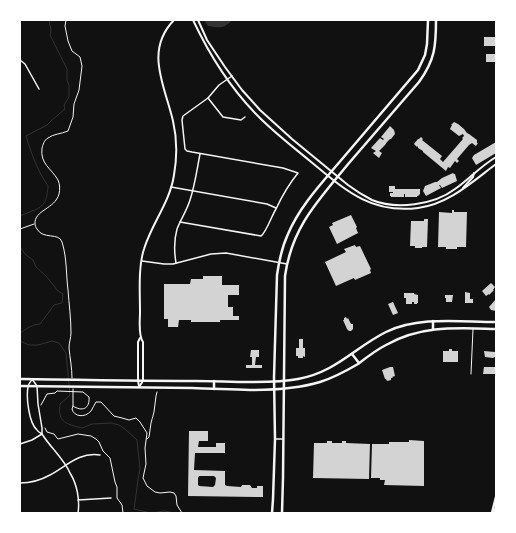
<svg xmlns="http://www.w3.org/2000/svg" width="516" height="533" viewBox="0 0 516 533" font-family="Literata,serif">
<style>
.water{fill:#333}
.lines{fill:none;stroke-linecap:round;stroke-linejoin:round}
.stream{stroke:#333;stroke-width:1}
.building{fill:#d3d3d3;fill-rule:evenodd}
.path{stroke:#f5f5f5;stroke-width:1}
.service{stroke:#f5f5f5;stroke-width:1}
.minor{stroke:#f5f5f5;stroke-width:1.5}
.tertiary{stroke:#f5f5f5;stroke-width:2}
.secondary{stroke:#f5f5f5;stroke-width:2.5}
.motorway{stroke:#f5f5f5;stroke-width:3}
</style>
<rect width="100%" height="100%" fill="#111"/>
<path class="water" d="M204,20H232C224,29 220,28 208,26Z"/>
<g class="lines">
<g class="stream">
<path d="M20,216C24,214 28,213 32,211C46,206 47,199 48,186C37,170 32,155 26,136L47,125L52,120L65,109L64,105L69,97V85L67,80V69L50,35L51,30L49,20"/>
<path d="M20,247L26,255L33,260L36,267L46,276L58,291L63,294L62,303L54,305L40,324C34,324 24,329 20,334"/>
<path d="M20,341L29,345H38L52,341L59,343L66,353L70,395L60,404C60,407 59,411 60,414C61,424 74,426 82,428L92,424L111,423L119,425L125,429L137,440L140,469L138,480L134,509L151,513L164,511L175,513"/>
</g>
</g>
<g class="building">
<rect x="484" y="37" width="12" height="9"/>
<rect x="486" y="54" width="10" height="8"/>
<path d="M454,122L458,124L464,129L467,133L469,134L477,140V143H478L476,146L472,143L469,145L457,159L459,161L457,163L455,161L450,168L448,167L446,171L423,152V151L418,148V146L417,147L414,144L418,139H419L421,137L423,139L422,140L442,156L440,159L443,162L463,139L462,138L464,136L463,134L459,136L450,129L452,125H451Z"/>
<path d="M390,126L394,130L395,134L391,139H390L387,142L385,145L379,151L382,153L379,158L373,153L376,151L371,148L380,138L383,140L384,139L381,137Z"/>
<path d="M496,142V153L476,165L472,158L474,155Z"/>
<path d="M453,173L454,174H455L457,181L442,188L440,185H439L441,188L426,196L423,191L425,186L435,182H437L442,178Z"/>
<path d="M389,186H395V189H420V194L418,196H417V197H405V194H404V197H391V196H390V193H393V192H389Z"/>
<path d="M452,210H454V212H467L466,247H457V249H446V247H438L439,212L452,213Z"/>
<path d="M351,215L357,227L356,228L358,233L337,244L329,227L333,225L332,223Z"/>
<path d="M424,219H428L427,247H422V248H415V246H410L411,221H424Z"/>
<path d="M355,245L356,247L360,246L371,269L370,270L371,273L355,280L354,278L336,286L325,262L346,252L344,249Z"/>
<path d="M203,276H222V285H239V295H228V307H233V316H239V320H220V322H191V320H179L178,327H168V319H164V284H190L191,279H203Z"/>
<path d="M491,283L495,287L493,290H494L489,295V294L486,296L482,291Z"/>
<path d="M465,292L470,293V299H473V303H465Z"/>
<path d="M404,293H414V294L418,295V303H417V304H414V302H412V304H406V298H404Z"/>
<path d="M445,295H453L452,302H446V298H445Z"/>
<path d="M496,299V311L491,310L489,307Z"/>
<path d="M393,302L398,313L393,315L388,304Z"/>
<path d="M346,317L347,319L348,318L351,324H353V329L351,331H349L347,329L343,320H344V318Z"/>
<path d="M299,339H303V348H305V357L303,356V358H298V356H296V348H299Z"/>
<path d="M449,349H452V351H458V362H443V351H449Z"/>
<path d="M251,350H259V357H256L255,365H262V368H246V365H252V357H250Z"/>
<path d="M484,351L495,352V357L493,358L485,357Z"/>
<path d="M390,367H393L395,376L392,377L393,378H391V380L387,381L386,379H385L382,370Z"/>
<path d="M484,367H496V374H483Z"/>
<path d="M189,431H208V441H199L198,447H216V443H225V453H195L194,470L225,471V485L227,486L241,487L242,485H250L252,488H257V486H263V497L188,496ZM199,476H214L216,478L215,485L213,487L199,486L198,485V478Z"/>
<path d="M409,440L424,441V486L384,485L385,480H380V478H371L372,444H389V442H409Z"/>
<path d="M327,441H332V443H342V441H346V443L370,444L369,479L313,478L314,443H327Z"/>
</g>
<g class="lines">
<g class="path">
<path d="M66,20L65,26L68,41L72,51L80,57L82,66L79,90L74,104L73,117L68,131C61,134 53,134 48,138C44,140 43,145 42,148C40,164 51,168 58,180C60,184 60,190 59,194C55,209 34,210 35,224C35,225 36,228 37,229C43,240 59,232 62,242C67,258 66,274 68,290C69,304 71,318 71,333C71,338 69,342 69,348C70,358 72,368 72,378"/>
<path d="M20,229L34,224"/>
<path d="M73,389V406L72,409C74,417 85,418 91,411C93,408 94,405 96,402H101L114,416L122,418L129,420L136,418L140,422L147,433L145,448L146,464L143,478L147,486L155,492L160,493L170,492L174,493L176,496L177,505L182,513"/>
<path d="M41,405L47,394L55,393L57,391L83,392L89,397C90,409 82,412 73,406"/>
<path d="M45,428L47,432L54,434L57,438L58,439L78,434L91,436L96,439L99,442L103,451L110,458L115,482L117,487V498L122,505L123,513"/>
<path d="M147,439L149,437L151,423L154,412L156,396L157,392"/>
</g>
<path class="service" d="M471,374L473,329"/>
<g class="minor">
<path d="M20,60L25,64L39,89"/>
<path d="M208,98L223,117L241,120L245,117"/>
<path d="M171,187L267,204L276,208"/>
<path d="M180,222L261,236C266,233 272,215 276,209C282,196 289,184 298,173L283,168L192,152L187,151L185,149L182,120L183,116L208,98L219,85L232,76"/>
<path d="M142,261L164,264H173L211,254L226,253L287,264"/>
<path d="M176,263C174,251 174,240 177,229C181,219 187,210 190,200C195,185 197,169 200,154"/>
<path d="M42,434V428L38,404L37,386L32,379C31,382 28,384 28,387C26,398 29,423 37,430C38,432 40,433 42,434C50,447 64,459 70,473C77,484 80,500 78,513"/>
<path d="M275,439H283"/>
<path d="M20,444L32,440L42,434"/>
<path d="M20,483C30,483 41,480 50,475C67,466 78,452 100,455"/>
<path d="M78,500L111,498"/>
</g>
<g class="tertiary">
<path d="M193,20C209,54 229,86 255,113C272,131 292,146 310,161C344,189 370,214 418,208C449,204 472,182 496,164"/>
<path d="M198,20L207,40L225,67L242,90L260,110L292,139L348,185C356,191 364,196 372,200C396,210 434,205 455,189C469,179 481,166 496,157"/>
<path d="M463,188L473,177L474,173"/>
<path d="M139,386L138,381V342L140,338"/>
<path d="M139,387L143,381V342C138,335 140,321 140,312C140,293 138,267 144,249C152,223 170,202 174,175C177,158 177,138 173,121C165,86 144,51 174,20"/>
</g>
<g class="secondary">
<path d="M433,321V329"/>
<path d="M352,354L359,363"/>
<path d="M20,379C79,380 137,381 196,381C214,381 232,382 250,382C266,382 282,382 298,379C336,372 354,348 386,332C419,316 460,322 496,322"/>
<path d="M20,386L192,388C211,389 231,389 250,390C274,390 297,389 320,382C333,378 346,371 358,364C367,357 376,350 386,345C422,325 456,328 496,329"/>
<path d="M214,389V381"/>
<path d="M272,513L273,499L275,439L274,377L277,275C279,261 282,247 288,234C299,208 319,186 337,165C364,133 391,102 418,70L425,55L427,44L428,20"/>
<path d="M282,513L283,478L285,276C292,226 319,200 349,163C372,136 396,109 419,82C435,60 436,46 436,20"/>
<path d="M492,513L496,497"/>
</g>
<path class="motorway" d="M494,513L496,508"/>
</g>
<rect width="516" height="533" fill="none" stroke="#ffffff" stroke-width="42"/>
</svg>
